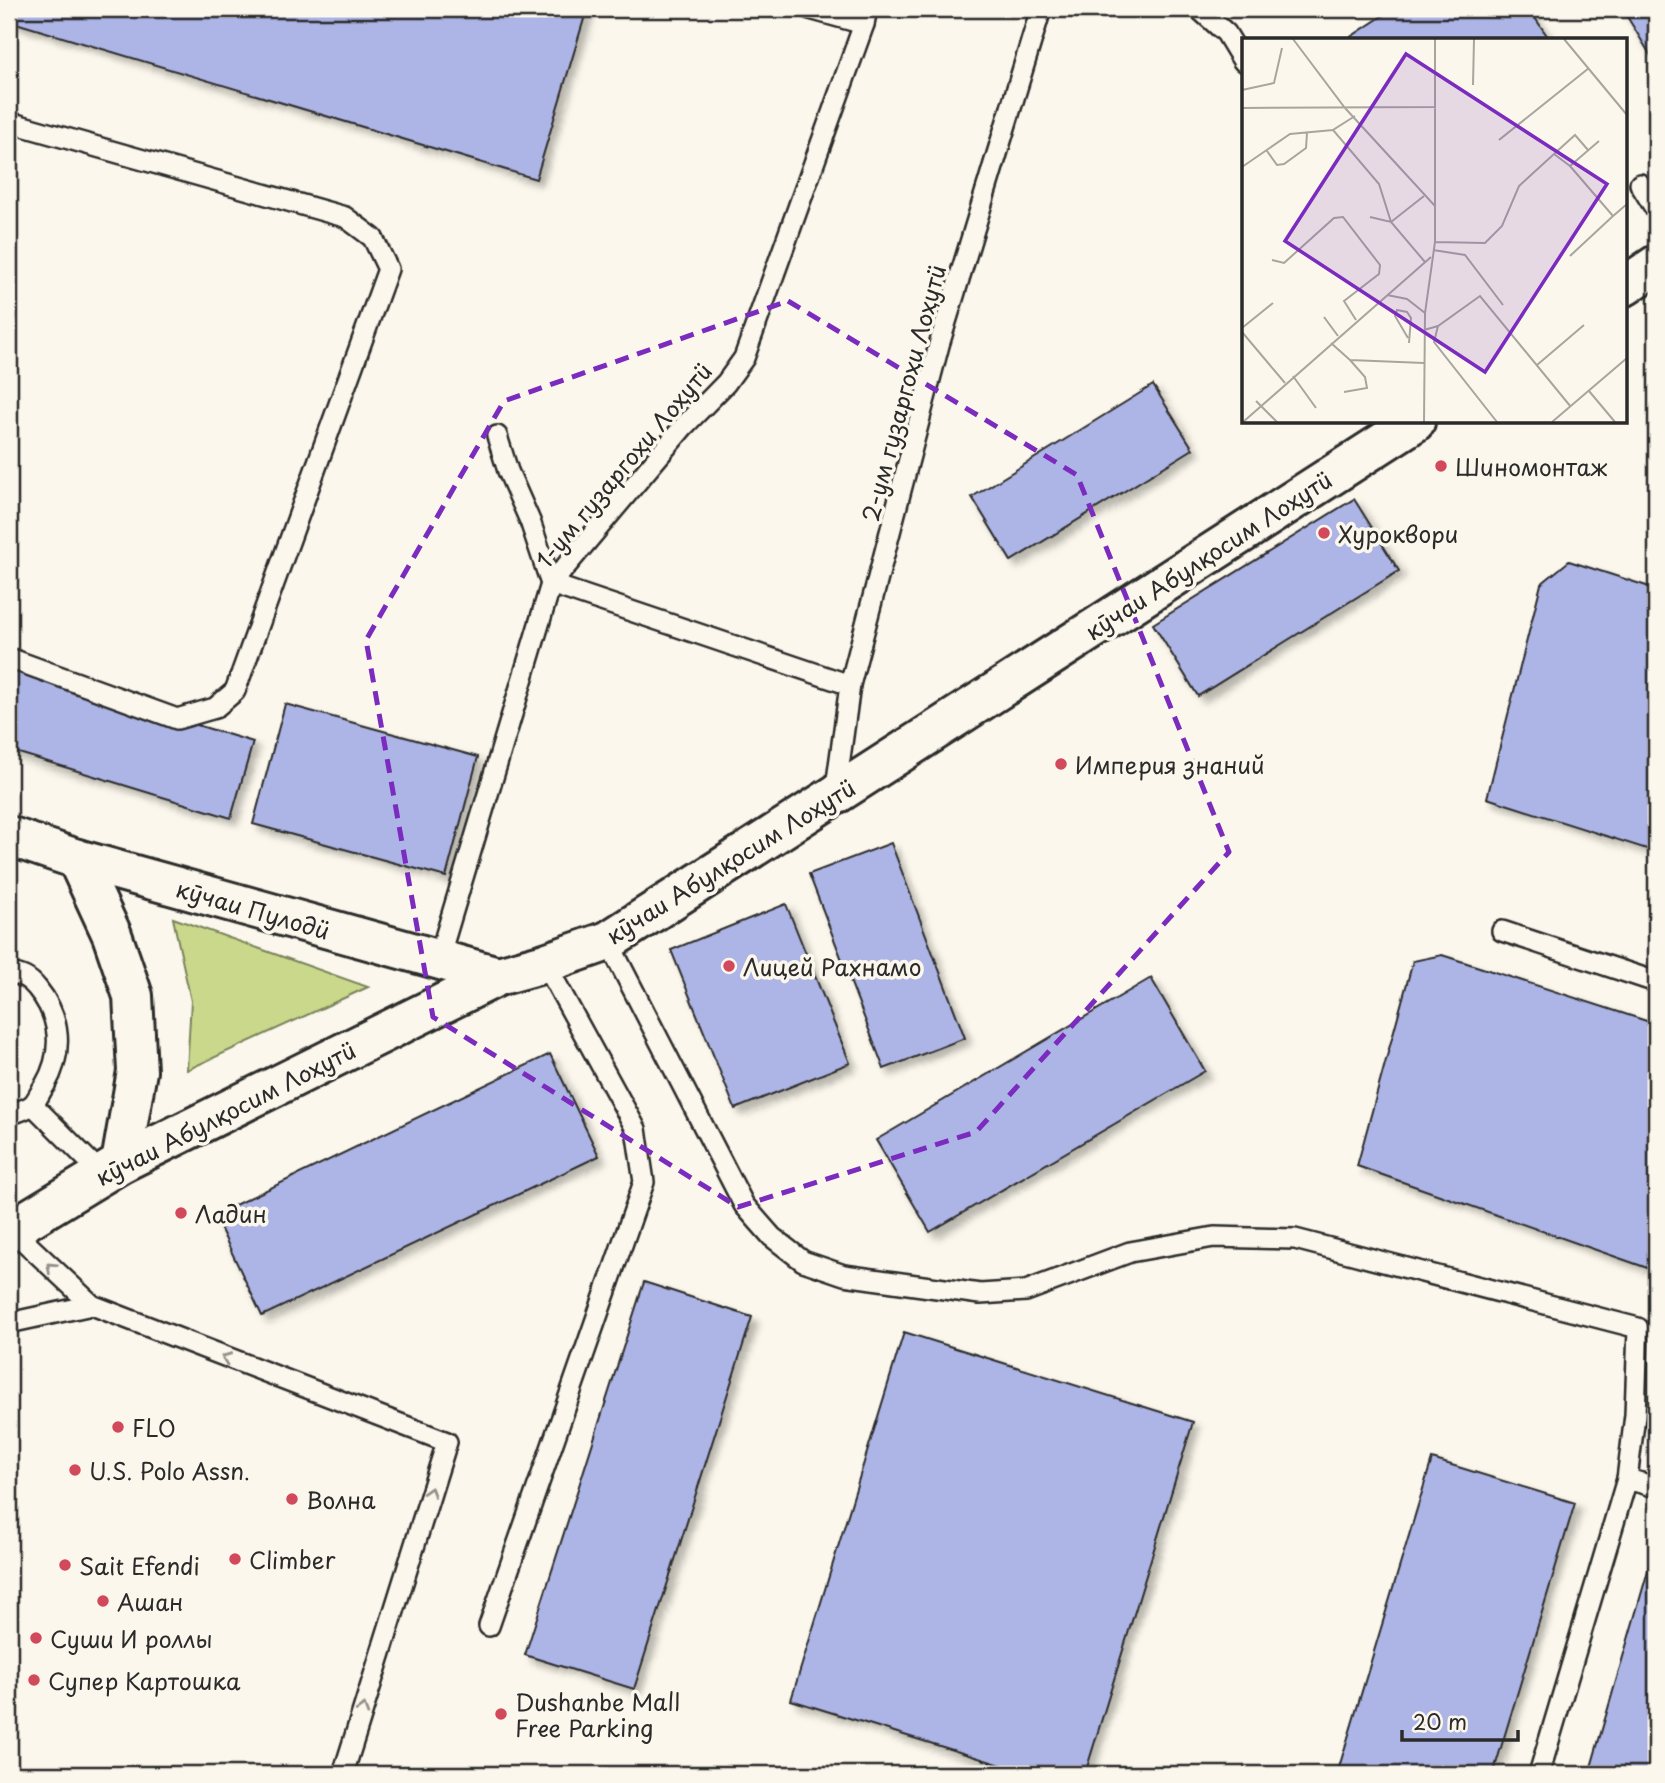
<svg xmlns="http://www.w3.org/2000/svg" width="1665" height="1783" viewBox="0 0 1665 1783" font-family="'Playpen Sans',sans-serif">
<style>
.green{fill:#cad88b;stroke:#7a825b;stroke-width:2}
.building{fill:#adb5e6;stroke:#2b2b2b;stroke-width:2;filter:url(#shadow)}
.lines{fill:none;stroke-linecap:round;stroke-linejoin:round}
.lane-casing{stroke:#2b2b2b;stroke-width:24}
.street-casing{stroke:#2b2b2b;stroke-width:44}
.secondary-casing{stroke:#2b2b2b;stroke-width:44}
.lane{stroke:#fbf7ec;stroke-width:19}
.street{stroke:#fbf7ec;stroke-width:38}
.secondary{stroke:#fbf7ec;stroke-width:38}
.oneway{stroke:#93918c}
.marked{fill:none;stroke:#7b2cbf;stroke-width:5;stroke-dasharray:14 9;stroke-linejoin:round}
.poi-dot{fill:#d1495b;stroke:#fbf7ec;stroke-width:2.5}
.labels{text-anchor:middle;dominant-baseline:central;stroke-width:7;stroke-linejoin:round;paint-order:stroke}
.street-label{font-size:23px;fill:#2b2b2b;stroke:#fbf7ec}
.poi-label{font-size:23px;fill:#2b2b2b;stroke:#fbf7ec;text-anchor:start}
.inset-road{fill:none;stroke:#a8a59f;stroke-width:2}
.view{fill:#7b2cbf;fill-opacity:0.15;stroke:#7b2cbf;stroke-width:3.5}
.inset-edge{fill:none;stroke:#2b2b2b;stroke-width:3.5}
</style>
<defs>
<filter id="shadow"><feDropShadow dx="6" dy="6" stdDeviation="3.5" flood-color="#0004"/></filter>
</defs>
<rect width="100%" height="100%" fill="#fbf7ec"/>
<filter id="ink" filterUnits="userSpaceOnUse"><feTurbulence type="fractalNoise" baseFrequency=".0143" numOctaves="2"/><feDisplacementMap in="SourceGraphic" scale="14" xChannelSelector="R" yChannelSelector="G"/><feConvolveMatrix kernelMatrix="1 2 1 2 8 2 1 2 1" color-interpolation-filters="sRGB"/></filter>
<g filter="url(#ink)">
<path class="green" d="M173,918L368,987L187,1070L191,1001Z"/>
<g class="building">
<path d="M9,9H587L536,179L9,21Z"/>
<path d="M1393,9H1529L1550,40H1346Z"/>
<path d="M1625,9H1656V53L1651,56L1623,10Z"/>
<path d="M1153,385L1193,449L1011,561L972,497Z"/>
<path d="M1354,499L1399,571L1198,696L1153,624Z"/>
<path d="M1569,561L1656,589V852L1487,798L1541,584Z"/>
<path d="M9,668L253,742L231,818L9,750Z"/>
<path d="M285,704L478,757L446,877L253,824Z"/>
<path d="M891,843L965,1038L884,1069L809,874Z"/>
<path d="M786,904L850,1063L735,1109L671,950Z"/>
<path d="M1442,955L1656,1024V1271L1357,1166L1413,961Z"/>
<path d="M1151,978L1205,1071L930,1232L876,1140Z"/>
<path d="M550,1054L599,1156L262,1316L214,1215Z"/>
<path d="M644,1282L752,1317L634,1689L525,1655Z"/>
<path d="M904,1332L1193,1422L1085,1774H1030L791,1700Z"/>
<path d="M1432,1459L1575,1503L1493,1774H1337Z"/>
<path d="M1656,1543V1774H1589Z"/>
</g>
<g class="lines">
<g class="lane-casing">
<g id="lane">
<path d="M810,9L864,24"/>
<path d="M1199,9L1226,33L1243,61"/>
<path d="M9,122L345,217L373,238L388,269L235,691L215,708L177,719L9,658"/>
<path d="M1640,184L1656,210"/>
<path d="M497,436L508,471L530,521L551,584L850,685"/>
<path d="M835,795L850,685L939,345L1041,9"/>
<path d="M1502,931L1656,982"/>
<path d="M608,941L744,1205L772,1237L803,1261L844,1275L980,1294L1026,1291L1130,1252L1214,1237L1295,1239L1638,1328L1635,1415L1627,1479L1656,1487"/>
<path d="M438,961L551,584L684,426L726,383L744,358L864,24L867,9"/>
<path d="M9,974C20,973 30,979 37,988C61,1017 64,1052 45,1085C41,1090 38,1099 33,1104C28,1109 16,1112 9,1115"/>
<path d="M33,1105L102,1174"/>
<path d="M11,1229L92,1305L447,1442L343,1774"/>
<path d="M9,1323L92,1305"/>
<path d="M489,1626L644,1182L636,1129L545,963"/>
<path d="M1539,1774L1627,1479"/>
</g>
</g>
<g class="street-casing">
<g id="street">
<path d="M9,836L77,859L498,976"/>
<path d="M77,859L112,935L133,996L137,1071L121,1163"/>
</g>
</g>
<g class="secondary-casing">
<g id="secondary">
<path d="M1625,286L1656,265"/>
<path d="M9,1231L121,1163L498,976L545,963L608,941L1415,422"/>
</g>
</g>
<use href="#lane" class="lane"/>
<use href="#street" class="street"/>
<use href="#secondary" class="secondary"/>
</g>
<defs><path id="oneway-chevron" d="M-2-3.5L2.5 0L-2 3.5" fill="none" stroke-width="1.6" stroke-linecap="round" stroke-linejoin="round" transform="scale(1.75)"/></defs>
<g class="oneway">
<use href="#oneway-chevron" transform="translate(51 1267) rotate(-137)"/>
<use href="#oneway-chevron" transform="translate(226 1358) rotate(-159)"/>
<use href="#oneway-chevron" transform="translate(430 1492) rotate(-73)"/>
<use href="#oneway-chevron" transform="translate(363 1709) rotate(-73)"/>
</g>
</g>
<path class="marked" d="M788,301L1077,475L1229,852L976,1132L738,1207L433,1017L366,640L504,401Z"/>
<g class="poi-dot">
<circle cx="1441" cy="466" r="7"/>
<circle cx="1324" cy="533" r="7"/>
<circle cx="1061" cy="764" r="7"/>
<circle cx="729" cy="966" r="7"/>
<circle cx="181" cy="1213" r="7"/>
<circle cx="118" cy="1427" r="7"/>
<circle cx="75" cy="1470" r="7"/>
<circle cx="292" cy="1499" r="7"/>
<circle cx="235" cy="1559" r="7"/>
<circle cx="65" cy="1565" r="7"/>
<circle cx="103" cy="1601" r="7"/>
<circle cx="36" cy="1638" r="7"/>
<circle cx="34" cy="1680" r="7"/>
<circle cx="501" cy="1714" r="7"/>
</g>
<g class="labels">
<g class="street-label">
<text transform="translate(903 393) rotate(-75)">2-ум гузаргоҳи Лоҳутӣ</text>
<text transform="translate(623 465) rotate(-50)">1-ум гузаргоҳи Лоҳутӣ</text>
<text transform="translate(1208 555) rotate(-33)">кӯчаи Абулқосим Лоҳутӣ</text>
<text transform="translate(730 861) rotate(-32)">кӯчаи Абулқосим Лоҳутӣ</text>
<text transform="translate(253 909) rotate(16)">кӯчаи Пулодӣ</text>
<text transform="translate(225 1113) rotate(-27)">кӯчаи Абулқосим Лоҳутӣ</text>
</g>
<g class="poi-label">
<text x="1455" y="466">Шиномонтаж</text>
<text x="1338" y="533">Хуроквори</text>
<text x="1075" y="764">Империя знаний</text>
<text x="743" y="966">Лицей Рахнамо</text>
<text x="195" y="1213">Ладин</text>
<text x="132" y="1427">FLO</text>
<text x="89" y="1470">U.S. Polo Assn.</text>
<text x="306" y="1499">Волна</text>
<text x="249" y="1559">Climber</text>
<text x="79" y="1565">Sait Efendi</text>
<text x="117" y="1601">Ашан</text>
<text x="50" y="1638">Суши И роллы</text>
<text x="48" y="1680">Супер Картошка</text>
<text x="515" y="1701">Dushanbe Mall<tspan x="515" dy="26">Free Parking</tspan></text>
</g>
</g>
<g transform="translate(1242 38)">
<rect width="385" height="385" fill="#fbf7ec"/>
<path class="inset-road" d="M51,1L103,70L193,168M322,1L385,77M231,47L232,1M0,52L32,45L40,10M0,70L194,69M113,78L91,92L137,146L149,184L183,224M257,102L347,30M25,113L35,127L42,126L64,110L65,95M312,116L333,97L346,112M328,128L371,178L385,166M0,129L48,96L91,92M128,179L149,184L182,158M193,204L243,205L260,188L277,148L312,116L328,128L357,103M191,212L223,217L261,267M328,218L371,178M30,222L42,225L92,180L101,179L138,227L137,236L102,263L114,282M145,257L165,261L183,275M82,279L96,298M196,288L192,304L255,384M0,290L31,265M182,292L196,288L238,258L329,369M0,294L43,345M166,300L153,278L155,272L165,274L169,280L167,305M89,305L108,322L182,325M295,327L342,287M51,338L74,370M347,353L373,384M102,354L125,350L123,339L108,322M14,363L35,384M1,384L189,219M182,384L183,275L193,204V1M310,384L385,320"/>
<path class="view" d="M164,16L365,146L243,334L43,203Z"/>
<rect width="385" height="385" class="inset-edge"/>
</g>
<rect width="1665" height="1783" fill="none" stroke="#fbf7ec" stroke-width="35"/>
<rect x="18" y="18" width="1630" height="1748" fill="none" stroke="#2b2b2b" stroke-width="2.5" filter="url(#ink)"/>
<path d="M1402 1730v10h116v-10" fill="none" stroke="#2b2b2b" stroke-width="3.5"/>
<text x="1413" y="1730" font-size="21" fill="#2b2b2b" stroke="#fbf7ec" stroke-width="5" paint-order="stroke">20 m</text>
</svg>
